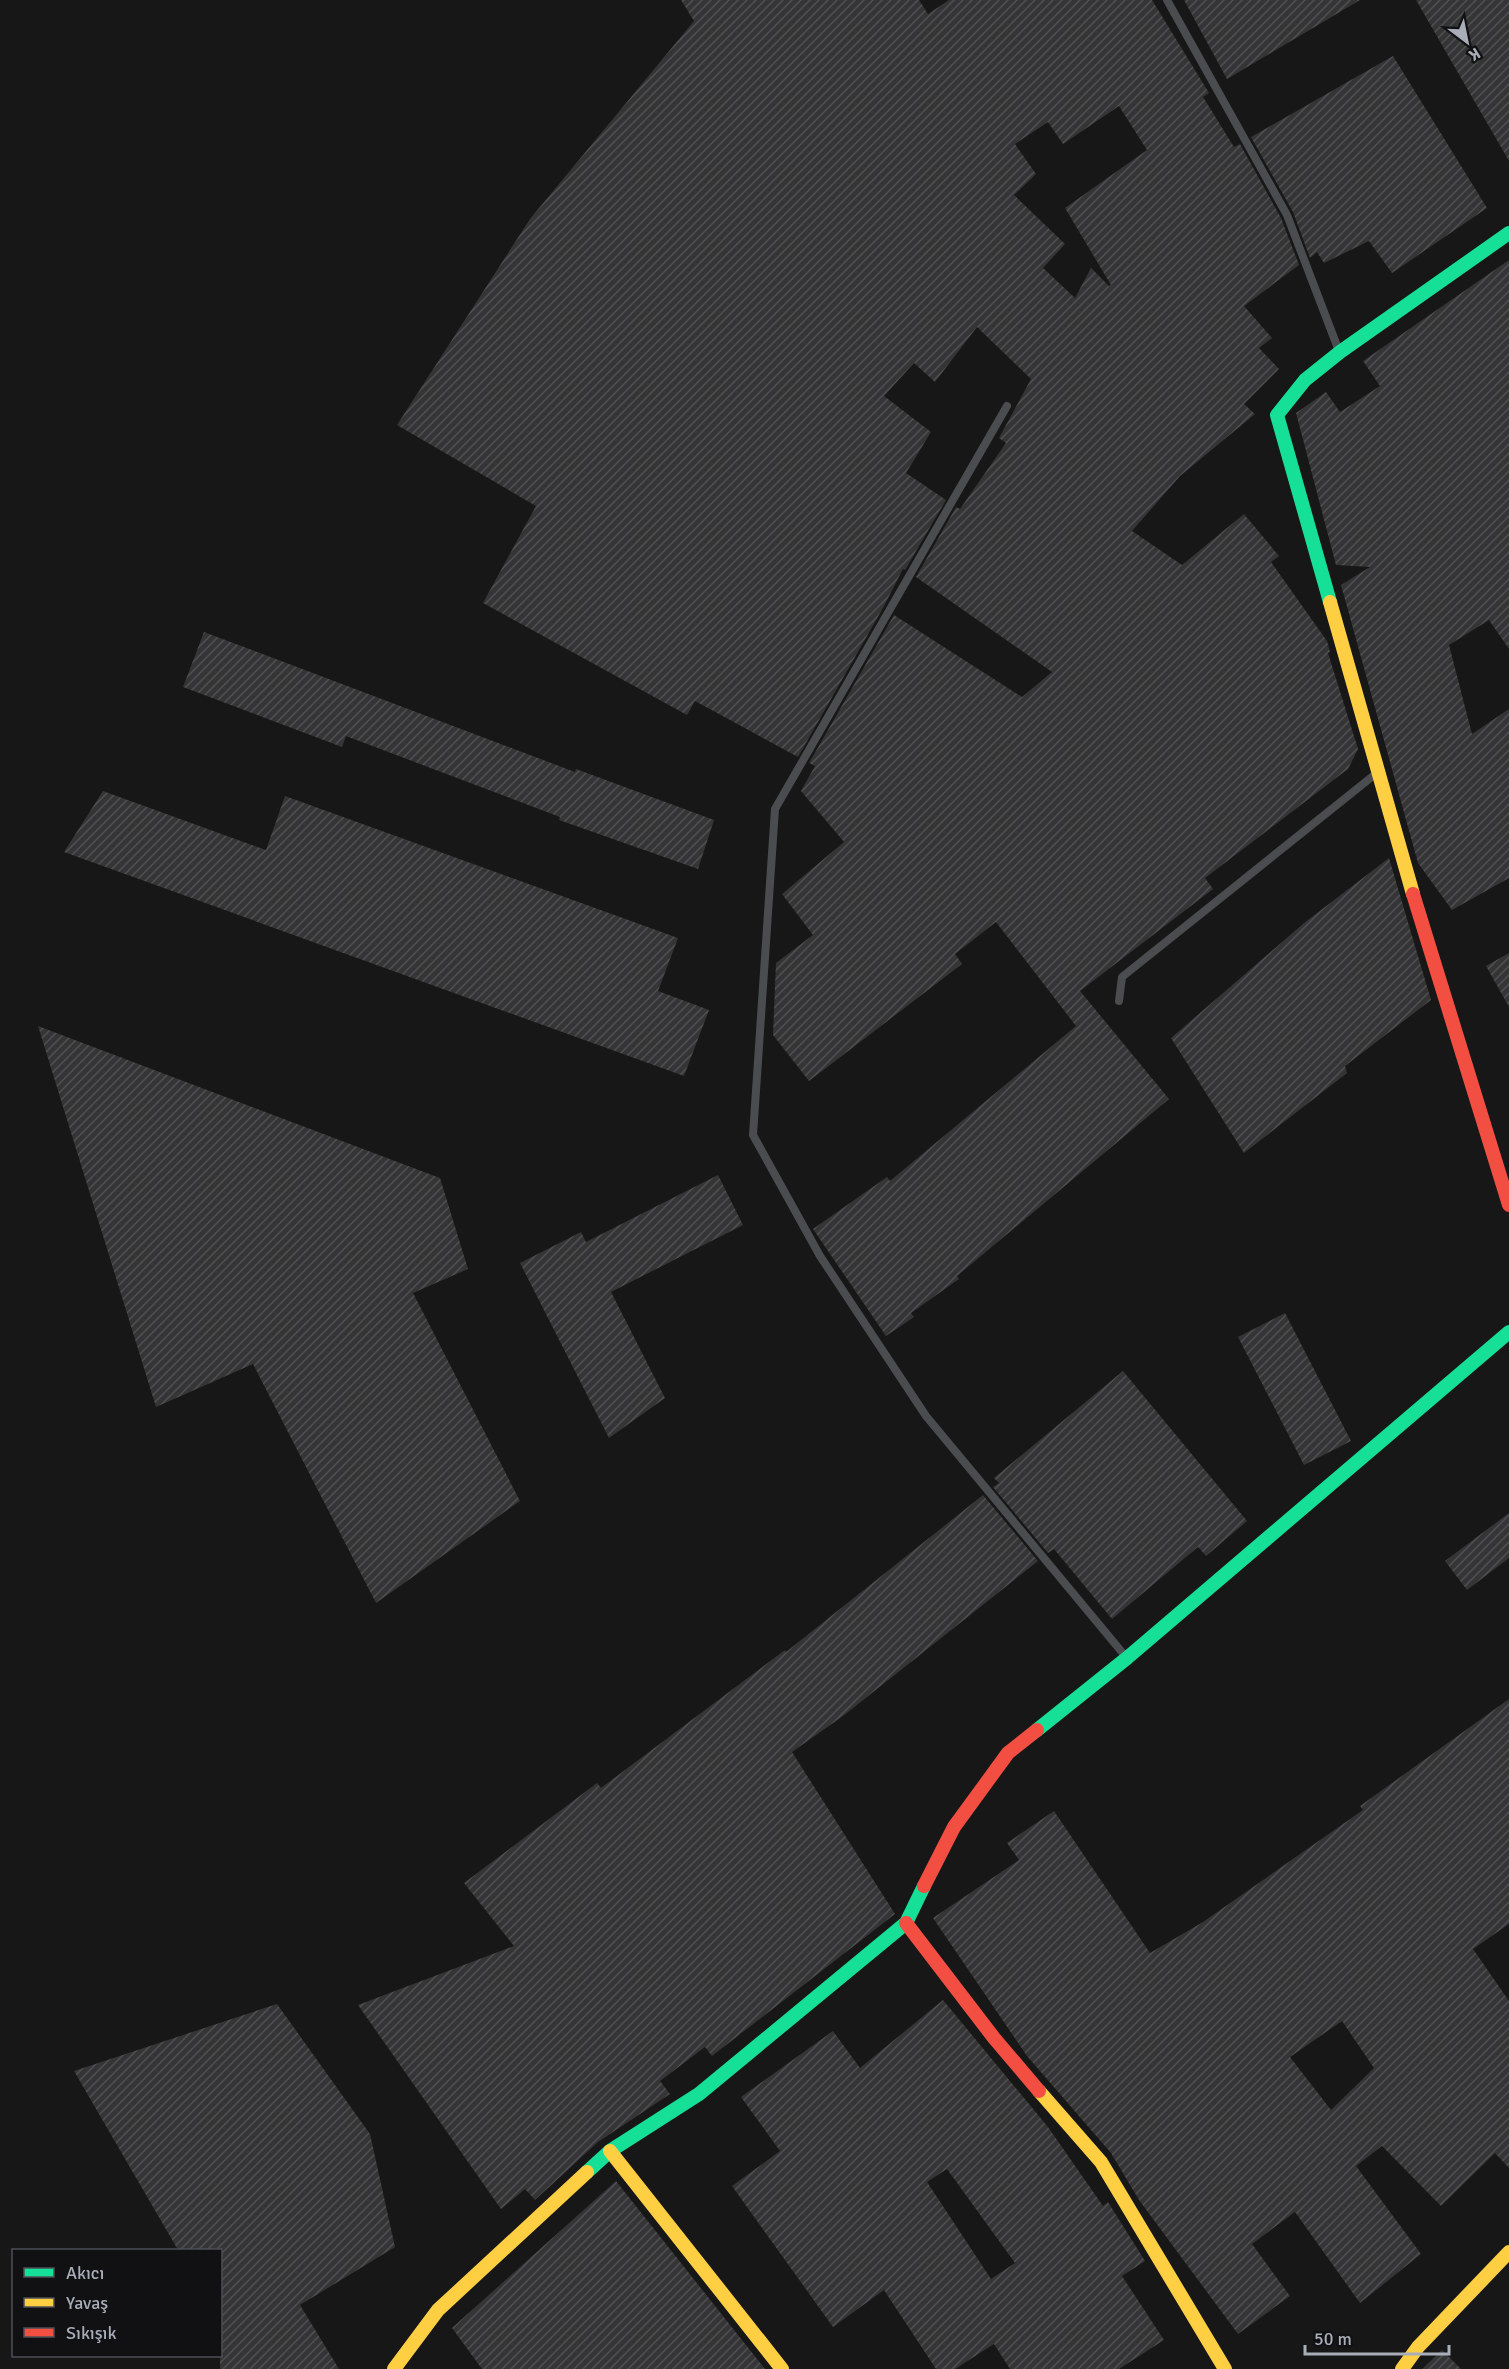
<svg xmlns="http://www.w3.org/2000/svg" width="1509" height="2369" viewBox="0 0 1509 2369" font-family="Signika,sans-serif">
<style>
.building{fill:url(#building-hatch);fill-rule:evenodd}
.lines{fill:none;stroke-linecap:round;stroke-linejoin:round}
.lane{stroke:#4b4c50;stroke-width:8}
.fast{stroke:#16e098;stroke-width:14}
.slow{stroke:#ffcf43;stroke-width:14}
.jam{stroke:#f24e42;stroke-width:14}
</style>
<defs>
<pattern id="building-hatch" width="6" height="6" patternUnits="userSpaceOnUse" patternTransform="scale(1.5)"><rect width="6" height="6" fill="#353536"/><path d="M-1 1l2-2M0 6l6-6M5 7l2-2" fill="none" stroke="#4f5051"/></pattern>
</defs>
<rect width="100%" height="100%" fill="#171717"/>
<g class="building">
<path d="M681,0H919L928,14L949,0H1152L1209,93L1203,97L1234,147L1240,144L1281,218L1299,265L1244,306L1272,338L1259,348L1279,369L1244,404L1255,414L1180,476L1132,531L1182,565L1244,514L1279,556L1271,562L1327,641L1330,652L1328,653L1358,749L1348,769L1205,878L1213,889L1080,991L1169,1099L957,1276L959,1279L911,1313L914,1317L886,1336L813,1229L887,1177L890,1181L1076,1026L996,922L955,954L962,964L809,1081L773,1035L776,963L813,935L782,894L844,842L801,791L815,766L809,763L894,615L1022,697L1052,672L916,577L956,507L960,509L1006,443L999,438L1031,379L977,327L935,382L914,363L884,396L931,432L906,473L946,500L905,570L903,569L883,608L798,757L695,701L687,715L483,603L536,506L397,425L530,219L694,21ZM1119,106L1147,150L1065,208L1111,285L1109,286L1091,268L1075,298L1043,268L1065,244L1014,195L1036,174L1015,144L1048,122L1063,144Z"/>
<path d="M1184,0H1360L1227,79Z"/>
<path d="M1416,0H1509V161Z"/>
<path d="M1393,56L1487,208L1392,273L1369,241L1324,263L1317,252L1310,258L1293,212L1251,137Z"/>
<path d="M1509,260V649L1489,620L1449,645L1472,734L1509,709V878L1452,910L1418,863L1341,585L1370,567L1336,565L1296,413L1326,392L1340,412L1380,386L1363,361Z"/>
<path d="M204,632L575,772L576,769L714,820L698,869L559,820L560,817L346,736L342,747L183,687Z"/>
<path d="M103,791L266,850L285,796L678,938L658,991L709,1010L684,1076L64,852Z"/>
<path d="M1389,858L1431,1000L1345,1066L1347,1073L1244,1153L1171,1038L1304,923Z"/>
<path d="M1509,953V1007L1486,966Z"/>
<path d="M38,1026L440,1178L468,1269L413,1293L520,1501L376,1603L253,1364L156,1407Z"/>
<path d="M718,1175L743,1225L611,1292L665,1398L609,1438L520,1263L581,1232L586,1242Z"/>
<path d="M1285,1313L1351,1441L1304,1465L1238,1337Z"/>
<path d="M1123,1371L1247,1521L1206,1556L1198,1547L1112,1619L1054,1549L1048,1553L993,1487L999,1483L994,1478Z"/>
<path d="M983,1495L1038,1561L843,1716L792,1752L895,1914L712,2056L705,2047L660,2081L670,2094L598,2142L535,2200L525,2189L501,2209L358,2005L514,1946L464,1883L597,1783L601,1788L785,1650L786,1652Z"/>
<path d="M1509,1513V1558L1467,1590L1445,1561Z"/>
<path d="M1509,1699V1924L1473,1949L1509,2001V2168L1495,2153L1441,2206L1382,2146L1356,2166L1421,2254L1360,2303L1295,2212L1252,2244L1290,2296L1238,2334L1139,2200L1111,2153L1027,2056L933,1918L1019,1860L1007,1843L1054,1811L1150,1953L1203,1922L1363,1810L1360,1806ZM1342,2021L1374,2068L1331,2110L1290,2057Z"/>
<path d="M943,2000L1048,2127L1103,2206L1108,2202L1145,2261L1122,2276L1164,2340L1119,2369H1010L994,2344L955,2369H936L884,2290L833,2327L732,2186L780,2151L741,2097L833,2031L860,2068ZM947,2169L1015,2263L991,2279L927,2182Z"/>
<path d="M277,2004L370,2134L395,2247L300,2305L339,2369H220V2250H178L74,2071Z"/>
<path d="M616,2181L765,2369H482L452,2328Z"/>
<path d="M1442,2350L1461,2369H1422Z"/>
</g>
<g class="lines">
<g class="lane">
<path d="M1167,0L1287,215L1339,351"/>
<path d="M1007,406L775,809L753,1135L820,1256L926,1416L1126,1657"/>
<path d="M1119,1001L1122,977L1378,772"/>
</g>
<g class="fast">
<path d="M1330,602L1277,415L1305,380L1340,352L1509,233"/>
<path d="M1037,1730L1127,1658L1509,1332"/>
<path d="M587,2172L610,2151L699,2094L906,1923L924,1886"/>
</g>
<g class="slow">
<path d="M1330,602L1413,894"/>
<path d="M1039,2091L1101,2162L1225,2369"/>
<path d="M610,2151L782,2369"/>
<path d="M394,2369L438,2310L587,2172"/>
<path d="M1402,2369L1418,2347L1509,2252"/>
</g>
<g class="jam">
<path d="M1413,894L1509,1205"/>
<path d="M924,1886L954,1827L1008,1753L1037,1730"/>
<path d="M906,1923L994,2038L1039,2091"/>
</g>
</g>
<rect x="12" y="2249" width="210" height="108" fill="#111113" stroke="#4d4f55" stroke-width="1.5"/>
<rect x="24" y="2268" width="30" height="9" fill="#16e098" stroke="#4d4f55" stroke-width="1.5"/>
<text x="66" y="2279" font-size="18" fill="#a8adb8">Akıcı</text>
<rect x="24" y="2298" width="30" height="9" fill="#ffcf43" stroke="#4d4f55" stroke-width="1.5"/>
<text x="66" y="2309" font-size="18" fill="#a8adb8">Yavaş</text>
<rect x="24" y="2328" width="30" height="9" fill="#f24e42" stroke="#4d4f55" stroke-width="1.5"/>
<text x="66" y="2339" font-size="18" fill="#a8adb8">Sıkışık</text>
<g transform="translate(1467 42) rotate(148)" stroke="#111113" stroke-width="4.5" paint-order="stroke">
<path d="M0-4.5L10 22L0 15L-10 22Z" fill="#a8adb8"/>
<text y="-9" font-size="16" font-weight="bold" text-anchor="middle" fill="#a8adb8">K</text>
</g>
<path d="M1305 2345v9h144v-9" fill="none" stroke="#a8adb8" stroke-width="3"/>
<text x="1314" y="2345" font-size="18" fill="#a8adb8" stroke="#111113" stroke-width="4.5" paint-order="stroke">50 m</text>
</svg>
